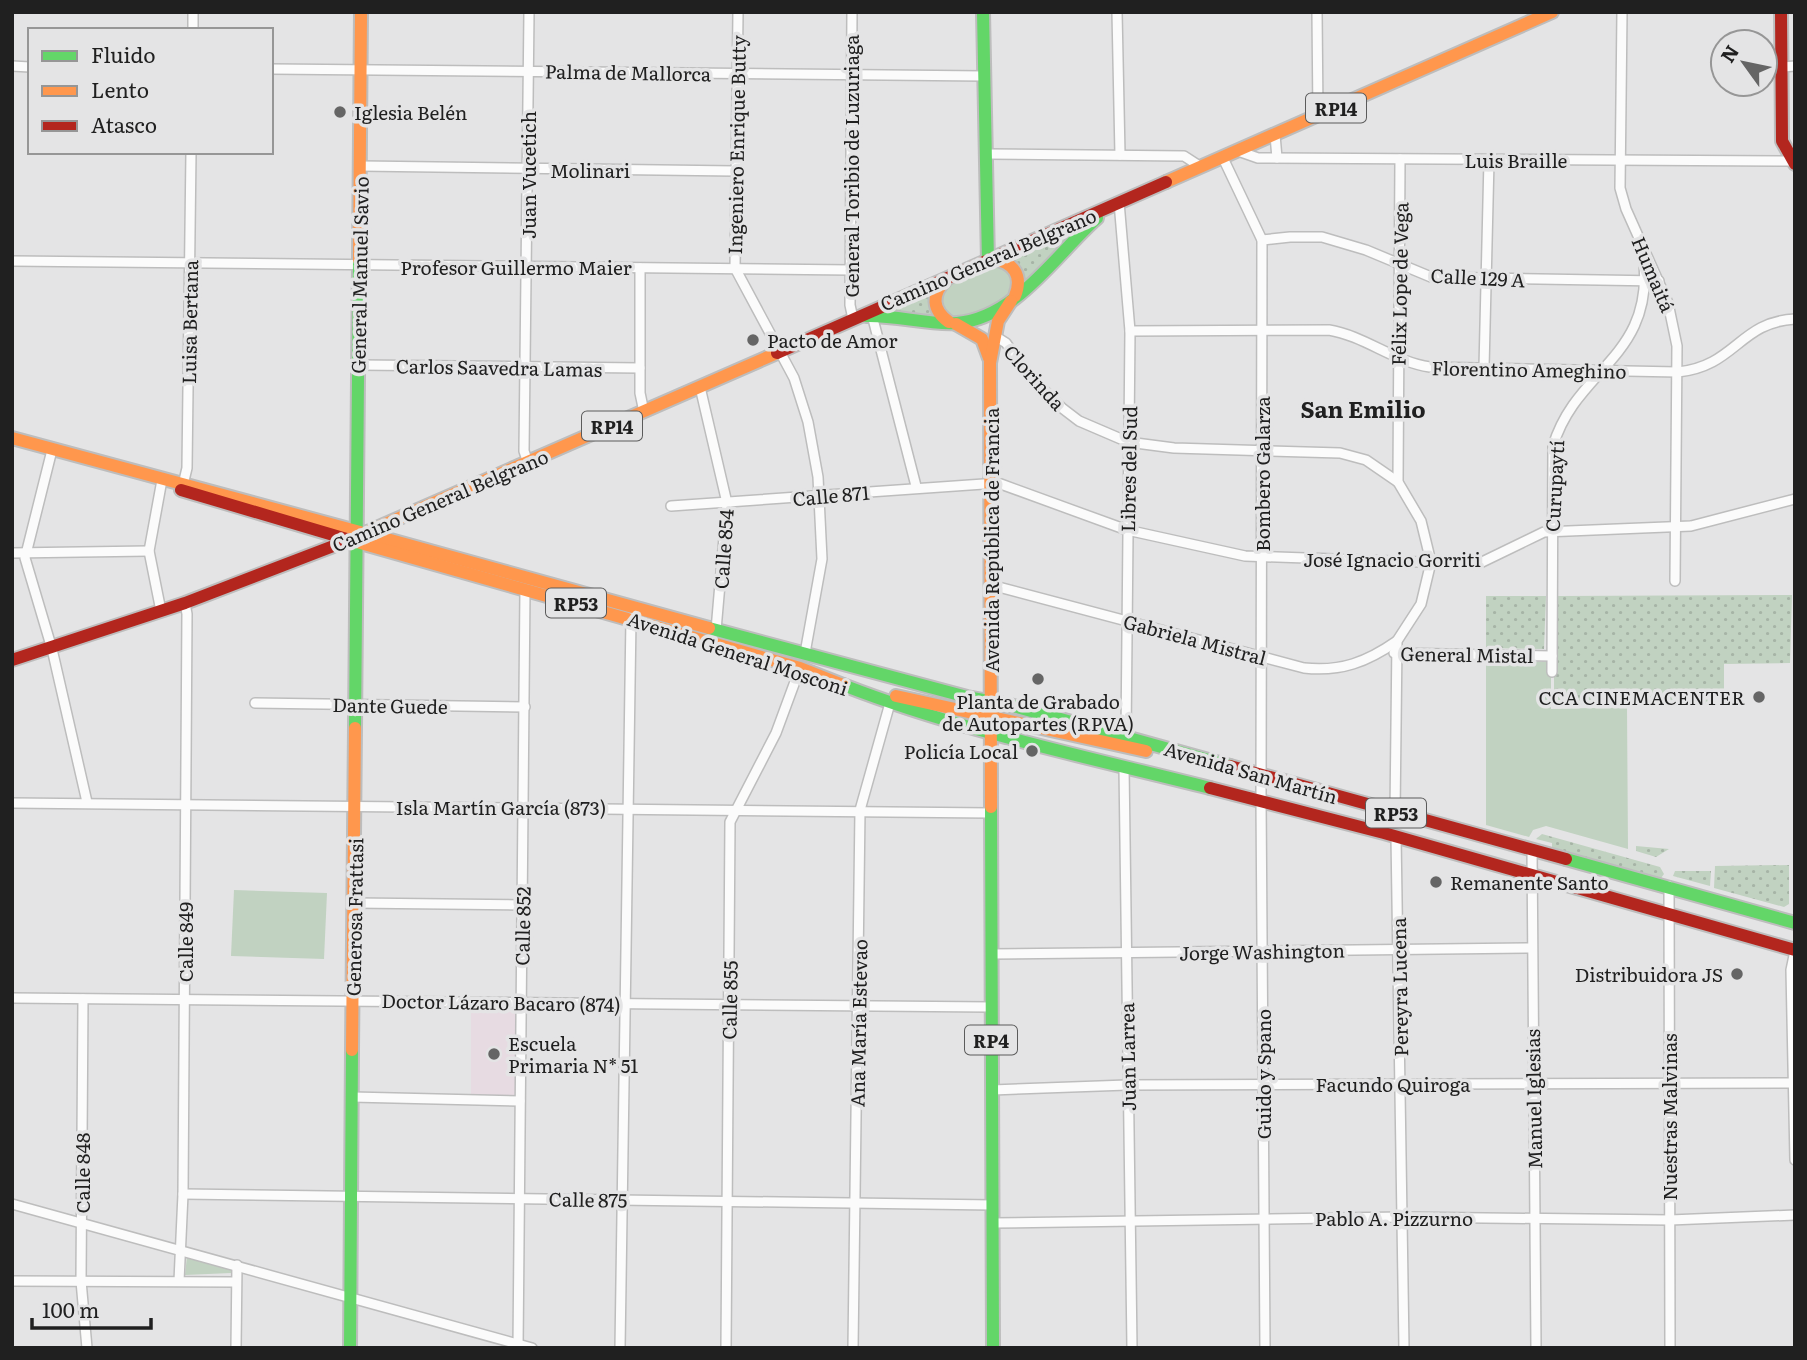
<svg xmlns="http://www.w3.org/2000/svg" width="1807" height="1360" viewBox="0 0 1807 1360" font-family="Literata,serif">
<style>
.education{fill:#e7dbe2}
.grass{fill:url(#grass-dots)}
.park{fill:#c1d2c1}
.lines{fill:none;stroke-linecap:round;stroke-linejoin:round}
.street-casing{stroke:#bdbdbd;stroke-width:12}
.fast-casing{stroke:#bdbdbd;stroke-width:16}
.slow-casing{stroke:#bdbdbd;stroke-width:16}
.jam-casing{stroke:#bdbdbd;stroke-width:16}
.street{stroke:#fbfbfb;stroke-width:9}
.fast{stroke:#63d668;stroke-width:12}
.slow{stroke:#ff974d;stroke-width:12}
.jam{stroke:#b3261e;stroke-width:12}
.poi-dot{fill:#656565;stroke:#e4e4e5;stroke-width:2.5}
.labels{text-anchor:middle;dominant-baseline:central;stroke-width:7;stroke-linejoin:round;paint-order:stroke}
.shield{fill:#e4e4e5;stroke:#5b5b5b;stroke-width:2}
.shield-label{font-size:18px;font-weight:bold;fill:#202020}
.street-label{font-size:19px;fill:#202020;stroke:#e4e4e5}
.poi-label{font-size:19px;fill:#202020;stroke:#e4e4e5;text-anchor:start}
.quarter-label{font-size:23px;font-weight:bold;fill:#202020;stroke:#e4e4e5}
</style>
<defs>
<pattern id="grass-dots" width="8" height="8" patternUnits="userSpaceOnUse" patternTransform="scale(1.75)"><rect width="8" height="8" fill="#c1d2c1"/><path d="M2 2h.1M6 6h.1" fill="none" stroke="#a6b4a6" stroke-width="1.8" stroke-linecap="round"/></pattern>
</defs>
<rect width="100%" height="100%" fill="#e4e4e5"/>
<rect class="education" x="471" y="1012" width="45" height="84"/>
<g class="grass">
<path d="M1069,232L1071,236L1023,284L1008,258Z"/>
<path d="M932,288L936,315L890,311L888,307Z"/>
<path d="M1792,595L1790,663L1724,664V693H1713V704L1554,705V674L1558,673V596Z"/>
<path d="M1486,596H1546L1544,649L1486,648Z"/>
<path d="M1542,834L1660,867L1664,874L1661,878L1653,879L1552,851V843L1536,839Z"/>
<path d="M1636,846L1669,849L1656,857L1636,851Z"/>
<path d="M1789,865V904L1784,907L1714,888L1715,866Z"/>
<path d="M1675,871H1711L1710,886L1673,876Z"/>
</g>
<g class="park">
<path d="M995,263L1006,265L1017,285L997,306L958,319L940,310L944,287Z"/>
<path d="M1486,661L1548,662L1551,672V709L1627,707L1628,849L1546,826L1533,830L1529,837L1486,825Z"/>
<path d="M234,890L327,893L324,959L231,956Z"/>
<path d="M187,1256L232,1268L231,1273L185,1275Z"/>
</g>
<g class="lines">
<g class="street-casing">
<g id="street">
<path d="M738,12L735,268L794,378L808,422L818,477L822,559L805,653"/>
<path d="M852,12L850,305L853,319"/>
<path d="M1117,12L1120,155"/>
<path d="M1317,12L1318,116"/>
<path d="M1622,12L1620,188L1626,209L1668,303L1677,346L1675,581"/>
<path d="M193,30V12"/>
<path d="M12,66L30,67"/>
<path d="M1783,67L1795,66"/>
<path d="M271,69L984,76"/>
<path d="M1275,135L1277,158"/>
<path d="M1238,151L1258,158L1793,161"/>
<path d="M987,154L1184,156L1201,167"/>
<path d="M1223,158L1262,240L1261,800L1265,1348"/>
<path d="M361,166L735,171"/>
<path d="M1119,202L1130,331L1126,737"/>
<path d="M1262,240L1290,237H1322L1366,250L1431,277L1659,281"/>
<path d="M12,261L851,270"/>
<path d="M640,268V393L644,412"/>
<path d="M872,315L916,486"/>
<path d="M1130,331L1329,330C1365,336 1394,362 1430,367L1678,372C1736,366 1739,322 1795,319"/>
<path d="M995,336L1006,343L1028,374L1062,408L1079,421L1128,442L1174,448L1340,453L1366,460L1398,482"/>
<path d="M358,365L640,368"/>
<path d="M1484,368L1489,160"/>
<path d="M700,387L727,503L716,630"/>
<path d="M52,450L25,558L52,649L87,802"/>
<path d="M528,463L524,451L529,12"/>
<path d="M182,489L187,468L191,152"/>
<path d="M671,506L998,483L1127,530L1245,556L1478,564L1544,532L1691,526L1795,499"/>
<path d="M12,553L149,551"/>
<path d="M991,585L1304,668C1341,672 1367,662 1397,641"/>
<path d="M161,611L149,551L162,480"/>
<path d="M1394,653L1552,656"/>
<path d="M1552,672L1553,446C1577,366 1657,358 1643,253"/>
<path d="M255,703L525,707"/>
<path d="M1124,767L1132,1348"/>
<path d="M12,803L990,813"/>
<path d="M1395,813L1397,641L1421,604L1431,562L1421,521L1398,482L1400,159"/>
<path d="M1396,836L1404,1348"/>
<path d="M1532,849L1536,1348"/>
<path d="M1669,886L1670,1348"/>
<path d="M354,903L522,905"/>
<path d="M1795,951L1791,970L1795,1160"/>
<path d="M992,954L1532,948"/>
<path d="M12,998L990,1007"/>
<path d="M83,999L81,1281L87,1348"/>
<path d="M992,1090L1127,1085L1793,1083"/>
<path d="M352,1097L520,1101"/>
<path d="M183,1194L993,1205"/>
<path d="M12,1204L532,1348"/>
<path d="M993,1223L1402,1217L1670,1220L1795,1215"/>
<path d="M12,1281L235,1282"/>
<path d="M179,1281L183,1194L187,614L185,603"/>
<path d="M236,1348L237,1265"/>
<path d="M518,1348L525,589"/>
<path d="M620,1348L631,618"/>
<path d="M726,1348L730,822L776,733L800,668"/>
<path d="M853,1348L860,810L890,703"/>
</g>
</g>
<g class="fast-casing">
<g id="fast">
<path d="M983,12L988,262"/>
<path d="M866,316C897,315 927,325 957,323C1016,318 1056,254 1097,218"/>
<path d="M709,628L967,697L1010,705L1230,766"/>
<path d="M843,685C961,731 1087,757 1210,788"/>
<path d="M355,728L359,260"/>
<path d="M991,807L993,1348"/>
<path d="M1566,859L1795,923"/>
<path d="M350,1348L352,1050"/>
</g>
</g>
<g class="slow-casing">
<g id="slow">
<path d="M1166,182L1552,12"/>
<path d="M993,259C1014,262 1023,276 1015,296"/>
<path d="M359,260L361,12"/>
<path d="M946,280C931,294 932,310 949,322"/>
<path d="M956,324L982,339L989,358"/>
<path d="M12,438L360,532"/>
<path d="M365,533L709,628"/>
<path d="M349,540L777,353"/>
<path d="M350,540L800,668L843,685"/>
<path d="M896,696L1146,751"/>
<path d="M991,807L990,363L998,321L1011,301"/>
<path d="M352,1050L355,728"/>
</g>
</g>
<g class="jam-casing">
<g id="jam">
<path d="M1781,12L1782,141L1795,164"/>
<path d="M777,353L1166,182"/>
<path d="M181,490L350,540"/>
<path d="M12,660L185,603L349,540"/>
<path d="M1230,766L1566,859"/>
<path d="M1210,788L1384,833L1795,950"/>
</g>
</g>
<use href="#street" class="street"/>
<use href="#fast" class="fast"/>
<use href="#slow" class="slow"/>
<use href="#jam" class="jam"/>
</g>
<g class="poi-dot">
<circle cx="340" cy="112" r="7"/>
<circle cx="753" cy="340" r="7"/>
<circle cx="1038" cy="679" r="7"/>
<circle cx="1759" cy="697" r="7"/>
<circle cx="1032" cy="751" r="7"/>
<circle cx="1436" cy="882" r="7"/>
<circle cx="1737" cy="974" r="7"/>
<circle cx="494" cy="1054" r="7"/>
</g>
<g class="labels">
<g class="shield">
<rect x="1306" y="93.5" width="60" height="29" rx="5"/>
<rect x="582" y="411.5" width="60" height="29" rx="5"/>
<rect x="546" y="588.5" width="60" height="29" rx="5"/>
<rect x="1366" y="798.5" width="60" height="29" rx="5"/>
<rect x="965" y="1025.5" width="52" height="29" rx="5"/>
</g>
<g class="shield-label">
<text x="1336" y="108">RP14</text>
<text x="612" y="426">RP14</text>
<text x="576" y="603">RP53</text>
<text x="1396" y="813">RP53</text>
<text x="991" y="1040">RP4</text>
</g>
<g class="street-label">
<text transform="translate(628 72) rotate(1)">Palma de Mallorca</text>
<text transform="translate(736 145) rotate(-89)">Ingeniero Enrique Butty</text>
<text x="1516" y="160">Luis Braille</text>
<text transform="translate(851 166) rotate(-90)">General Toribio de Luzuriaga</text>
<text x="590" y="170">Molinari</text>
<text transform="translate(528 175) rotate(-90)">Juan Vucetich</text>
<text transform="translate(988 259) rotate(-23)">Camino General Belgrano</text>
<text x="516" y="267">Profesor Guillermo Maier</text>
<text transform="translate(1654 274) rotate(67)">Humaitá</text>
<text transform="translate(359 275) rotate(-89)">General Manuel Savio</text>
<text transform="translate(1478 277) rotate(3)">Calle 129 A</text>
<text transform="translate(1399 284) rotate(-89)">Félix Lope de Vega</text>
<text transform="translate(189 322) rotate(-89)">Luisa Bertana</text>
<text transform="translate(499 367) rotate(1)">Carlos Saavedra Lamas</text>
<text transform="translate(1529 369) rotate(1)">Florentino Ameghino</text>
<text transform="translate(1035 377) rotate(48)">Clorinda</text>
<text transform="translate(1128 469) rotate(-89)">Libres del Sud</text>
<text transform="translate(1262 474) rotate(-90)">Bombero Galarza</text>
<text transform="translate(1554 486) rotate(-87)">Curupaytí</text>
<text transform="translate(831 495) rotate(-5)">Calle 871</text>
<text transform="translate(440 500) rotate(-23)">Camino General Belgrano</text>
<text transform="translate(991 540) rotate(-90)">Avenida República de Francia</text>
<text transform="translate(723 549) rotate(-86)">Calle 854</text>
<text x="1392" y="559">José Ignacio Gorriti</text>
<text transform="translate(1195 639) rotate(15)">Gabriela Mistral</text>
<text transform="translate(738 653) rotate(18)">Avenida General Mosconi</text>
<text transform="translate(1467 654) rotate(1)">General Mistal</text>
<text transform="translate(390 705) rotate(1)">Dante Guede</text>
<text transform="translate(1251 772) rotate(16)">Avenida San Martín</text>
<text x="501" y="807">Isla Martín García (873)</text>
<text transform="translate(354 917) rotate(-89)">Generosa Frattasi</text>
<text transform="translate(522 926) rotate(-89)">Calle 852</text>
<text transform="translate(185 942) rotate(-90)">Calle 849</text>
<text transform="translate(1262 951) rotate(-1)">Jorge Washington</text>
<text transform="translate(1399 987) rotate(-91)">Pereyra Lucena</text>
<text transform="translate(729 1000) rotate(-89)">Calle 855</text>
<text transform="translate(501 1002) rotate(1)">Doctor Lázaro Bacaro (874)</text>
<text transform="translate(858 1023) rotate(-89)">Ana María Estevao</text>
<text transform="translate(1127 1057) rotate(-91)">Juan Larrea</text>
<text transform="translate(1263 1074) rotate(-90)">Guido y Spano</text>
<text x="1393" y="1084">Facundo Quiroga</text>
<text transform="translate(1533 1099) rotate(-91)">Manuel Iglesias</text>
<text transform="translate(1669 1117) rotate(-90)">Nuestras Malvinas</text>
<text transform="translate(82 1173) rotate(-90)">Calle 848</text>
<text transform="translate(588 1199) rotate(1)">Calle 875</text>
<text x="1394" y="1218">Pablo A. Pizzurno</text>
</g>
<g class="poi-label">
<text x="354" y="112">Iglesia Belén</text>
<text x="767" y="340">Pacto de Amor</text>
<text x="1745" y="697" text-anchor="end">CCA CINEMACENTER</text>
<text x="1038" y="701" text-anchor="middle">Planta de Grabado<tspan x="1038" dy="22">de Autopartes (RPVA)</tspan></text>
<text x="1018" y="751" text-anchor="end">Policía Local</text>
<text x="1450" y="882">Remanente Santo</text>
<text x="1723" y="974" text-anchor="end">Distribuidora JS</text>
<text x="508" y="1043">Escuela<tspan x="508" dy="22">Primaria N* 51</tspan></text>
</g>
<g class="quarter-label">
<text x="1363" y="408">San Emilio</text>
</g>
</g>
<rect width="1807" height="1360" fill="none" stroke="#202020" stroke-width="28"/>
<rect x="28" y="28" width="245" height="126" fill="#e4e4e5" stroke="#969696" stroke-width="2"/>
<rect x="42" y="51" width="35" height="10" fill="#63d668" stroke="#969696" stroke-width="2"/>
<text x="91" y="63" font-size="21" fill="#202020">Fluido</text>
<rect x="42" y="86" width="35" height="10" fill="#ff974d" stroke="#969696" stroke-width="2"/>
<text x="91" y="98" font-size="21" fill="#202020">Lento</text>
<rect x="42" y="121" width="35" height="10" fill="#b3261e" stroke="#969696" stroke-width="2"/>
<text x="91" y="133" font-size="21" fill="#202020">Atasco</text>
<g transform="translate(1744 63) rotate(303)"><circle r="33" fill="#e4e4e5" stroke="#969696" stroke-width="2"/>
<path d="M0-5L12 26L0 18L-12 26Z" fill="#656565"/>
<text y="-10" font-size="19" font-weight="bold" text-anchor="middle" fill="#202020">N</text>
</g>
<path d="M32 1318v10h119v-10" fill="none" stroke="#202020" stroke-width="3.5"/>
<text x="42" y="1318" font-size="21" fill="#202020" stroke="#e4e4e5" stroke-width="5" paint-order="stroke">100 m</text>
</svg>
